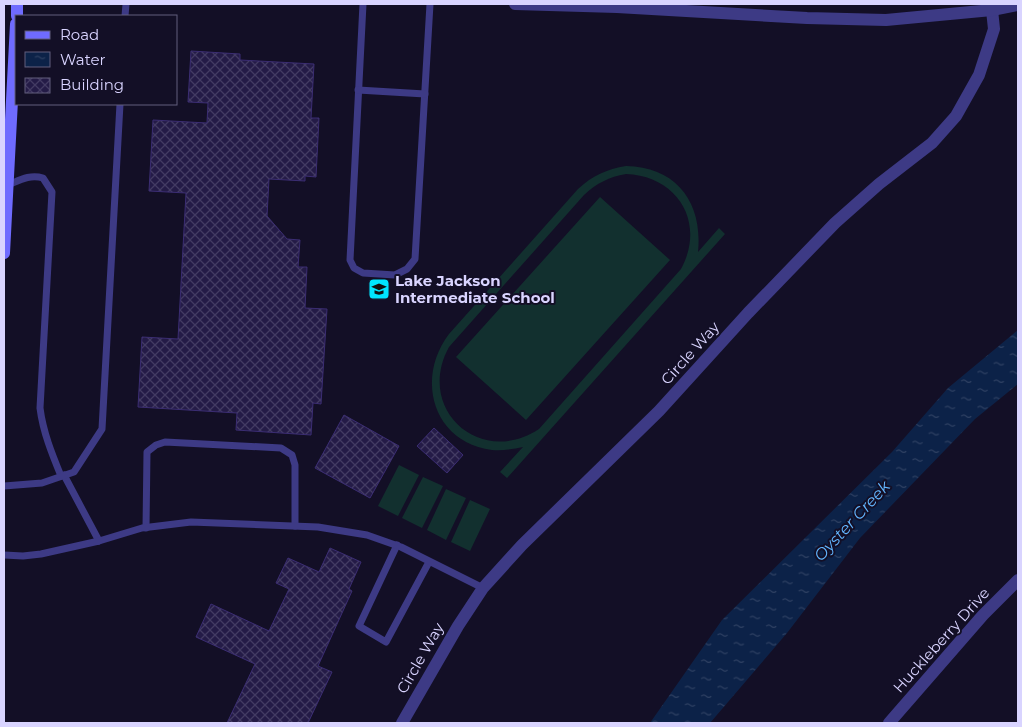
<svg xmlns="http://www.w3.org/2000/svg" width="1022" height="727" viewBox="0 0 1022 727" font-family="Montserrat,sans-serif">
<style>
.grass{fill:#12302f;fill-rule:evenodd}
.water{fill:url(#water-ripples)}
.building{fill:url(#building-cross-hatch);stroke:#3b2d73}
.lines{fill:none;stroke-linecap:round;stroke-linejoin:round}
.service{stroke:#3d3a85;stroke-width:7}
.minor{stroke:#3d3a85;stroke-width:12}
.tertiary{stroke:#3d3a85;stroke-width:12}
.secondary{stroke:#6f6bff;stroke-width:12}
.labels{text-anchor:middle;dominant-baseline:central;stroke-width:4;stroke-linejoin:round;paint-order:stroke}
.poi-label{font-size:15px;font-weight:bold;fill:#d9d4ff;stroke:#130f26;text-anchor:start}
.street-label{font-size:15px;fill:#d9d4ff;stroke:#130f26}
.water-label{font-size:16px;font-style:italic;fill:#62b6ff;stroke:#130f26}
</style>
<defs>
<pattern id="water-ripples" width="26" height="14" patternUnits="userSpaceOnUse" patternTransform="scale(1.25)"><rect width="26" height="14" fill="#0c2248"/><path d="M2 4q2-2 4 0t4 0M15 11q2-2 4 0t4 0" fill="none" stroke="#2f4163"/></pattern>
<pattern id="building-cross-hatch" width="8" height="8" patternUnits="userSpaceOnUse" patternTransform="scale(1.25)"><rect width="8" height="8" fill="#241b47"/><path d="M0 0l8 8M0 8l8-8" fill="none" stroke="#433b63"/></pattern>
</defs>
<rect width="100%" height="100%" fill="#130f26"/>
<g class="grass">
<path d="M626,166C677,167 703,203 698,252L719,228L725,234L507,478L500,472L523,447C513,449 503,451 492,450C433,442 415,379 449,334L578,189C592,176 607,169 626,166ZM626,174C678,176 706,223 681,269L539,429C480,468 415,409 449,347L584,195C597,183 609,177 626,174Z"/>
<path d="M600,197L670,260L526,420L456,357Z"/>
<path d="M399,465L419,475L398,516L378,506Z"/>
<path d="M423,477L443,486L422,528L402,518Z"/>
<path d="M446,489L466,498L446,540L427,530Z"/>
<path d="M470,500L490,509L470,551L451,542Z"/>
</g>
<path class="water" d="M1018,330V384L975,419L860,538L787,633L710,723H650L722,620L892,452L948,388Z"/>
<g class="building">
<path d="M191,51L240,54V60L314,64L311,118H319L316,177L305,176V181L269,179L267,216L287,239L300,240L298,267H307L305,308L327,309L321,404L313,403L311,435L236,430L237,413L138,407L142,337L178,339L186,193L149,191L153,120L207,123L208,103L188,102Z"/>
<path d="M344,415L399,446L370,498L315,468Z"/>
<path d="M434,428L463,455L447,473L417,446Z"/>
<path d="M330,548L361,562L349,589L352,591L318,666L332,672L308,723H227L255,664L196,637L211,604L269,631L289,589L276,583L288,558L319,572Z"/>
</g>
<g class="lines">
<g class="service">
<path d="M363,4L350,260L354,268L363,273L395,275L407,269L415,259L430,4"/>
<path d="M125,16L126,4"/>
<path d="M358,90L425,94"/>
<path d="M8,185C20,180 30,174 43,178L52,192L40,408C43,432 52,454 61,476"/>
<path d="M64,475L99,541"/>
<path d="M4,486L42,483L74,472L102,429L120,104"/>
<path d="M146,528L147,452L156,445L165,442L281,448L292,455L295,465V526"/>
<path d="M397,545L359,626L386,642L429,562"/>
<path d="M4,555L23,556L41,554L99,541L142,528L191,522L318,527L367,535L401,547L483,588"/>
</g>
<g class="minor">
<path d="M402,723L458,626L483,588L522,545L659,411L748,313L835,223L879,184L932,143L956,116L979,75L994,29L992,10"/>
<path d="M889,723L983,615L1018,580"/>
</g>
<path class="tertiary" d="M515,4L617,7L807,18L886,20L992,10L1018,5"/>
<g class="secondary">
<path d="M17,16V4"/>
<path d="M4,253L16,24"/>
</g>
</g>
<defs>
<g id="school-square" transform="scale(1.125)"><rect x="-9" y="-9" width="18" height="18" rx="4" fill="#00e5ff" stroke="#130f26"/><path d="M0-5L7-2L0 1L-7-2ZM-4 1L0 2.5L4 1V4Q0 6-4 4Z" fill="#111"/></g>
</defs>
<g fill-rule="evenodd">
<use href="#school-square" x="379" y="289"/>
</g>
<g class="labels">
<g class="poi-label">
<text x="395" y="280">Lake Jackson<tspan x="395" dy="17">Intermediate School</tspan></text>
</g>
<g class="street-label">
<text transform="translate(690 353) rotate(-48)">Circle Way</text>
<text transform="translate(941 640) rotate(-48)">Huckleberry Drive</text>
<text transform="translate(420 658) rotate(-60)">Circle Way</text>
</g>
<g class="water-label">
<text transform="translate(852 521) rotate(-47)">Oyster Creek</text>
</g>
</g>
<rect width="1022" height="727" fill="none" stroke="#d9d4ff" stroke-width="10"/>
<rect x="15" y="15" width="162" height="90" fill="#130f26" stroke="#625e7d"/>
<rect x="25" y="31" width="25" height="8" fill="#6f6bff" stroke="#625e7d"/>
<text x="60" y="40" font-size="15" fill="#d9d4ff">Road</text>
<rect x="25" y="52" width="25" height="15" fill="url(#water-ripples)" stroke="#625e7d"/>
<text x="60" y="65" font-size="15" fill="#d9d4ff">Water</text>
<rect x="25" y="78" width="25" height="15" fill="url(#building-cross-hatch)" stroke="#625e7d"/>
<text x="60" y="90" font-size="15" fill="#d9d4ff">Building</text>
</svg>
